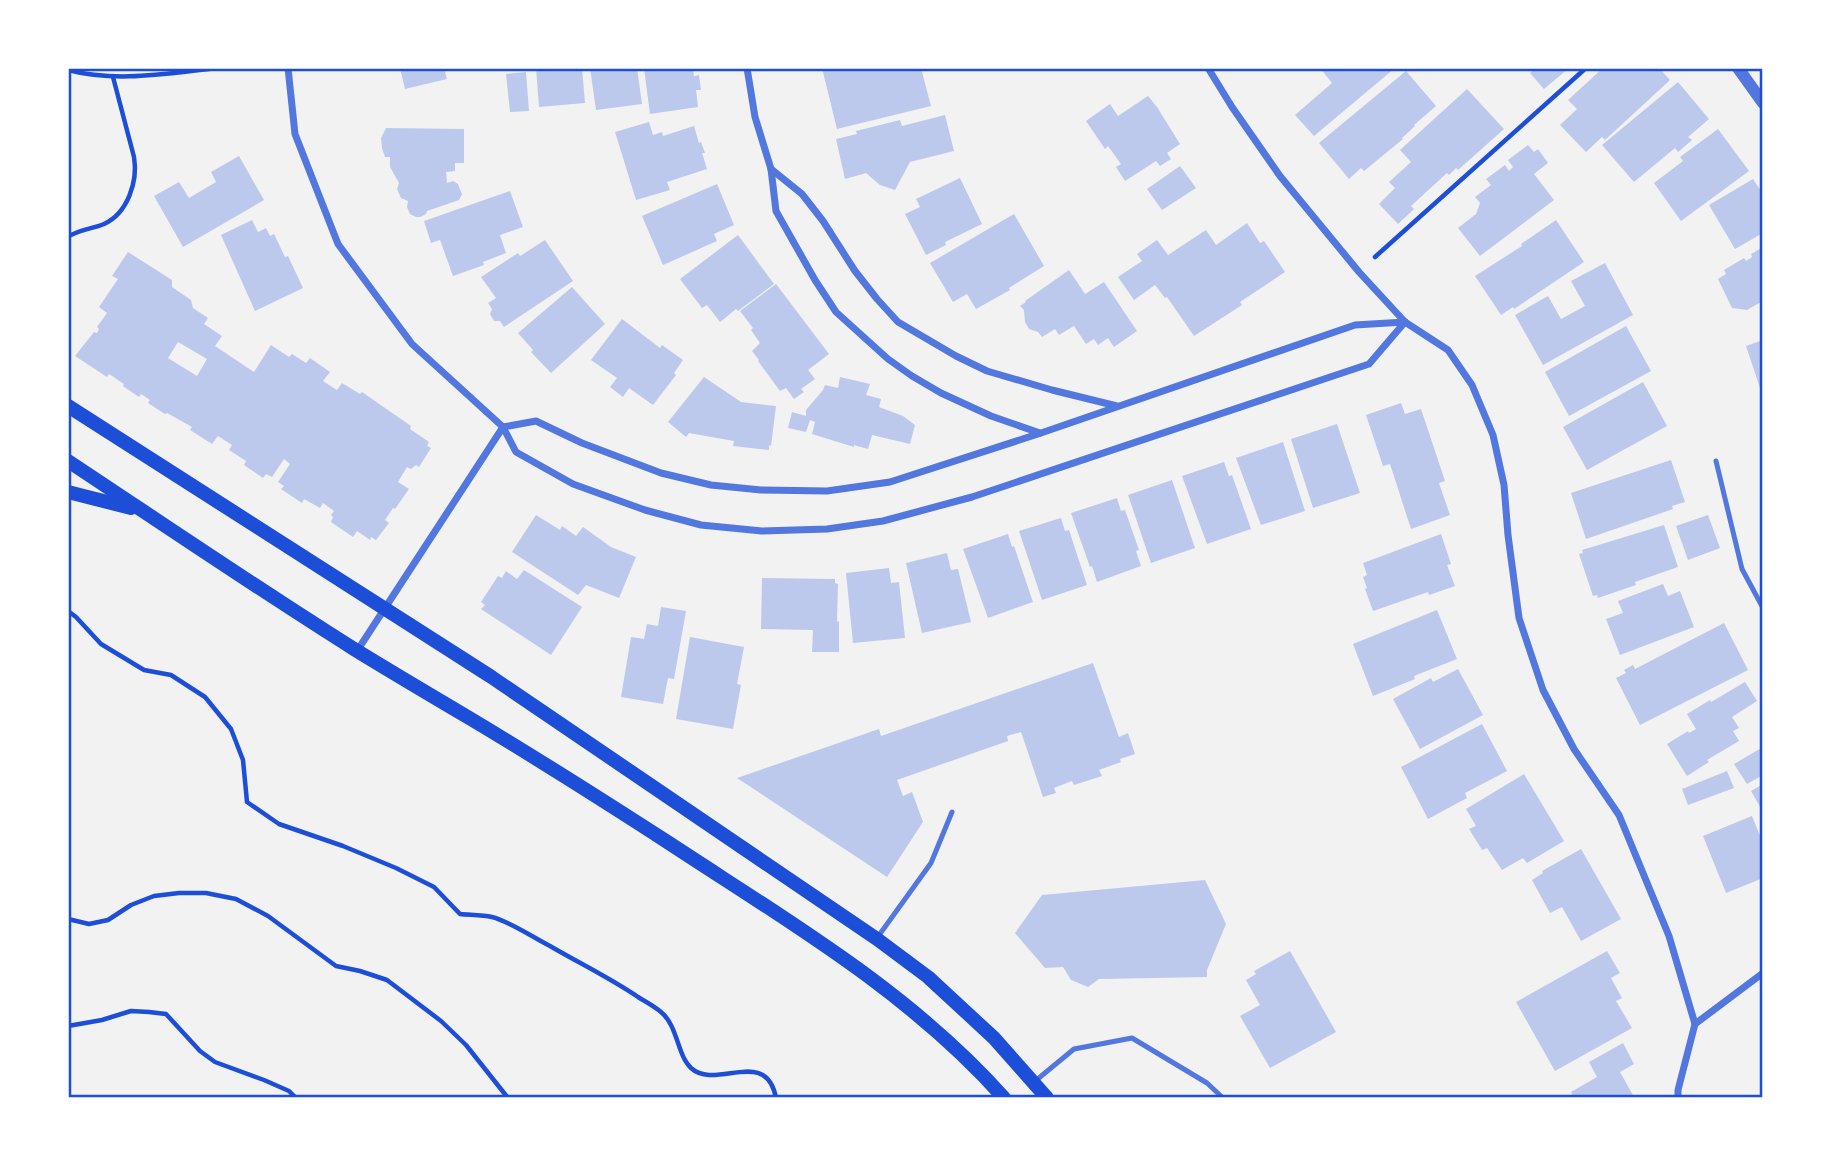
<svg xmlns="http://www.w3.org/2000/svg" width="1831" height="1166" viewBox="0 0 1831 1166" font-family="Montserrat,sans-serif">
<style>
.building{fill:#bdc9ec;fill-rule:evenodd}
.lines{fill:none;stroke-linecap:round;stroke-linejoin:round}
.path{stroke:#1d4ed8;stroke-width:4.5}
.service{stroke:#5277de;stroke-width:5}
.minor{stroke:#5277de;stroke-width:7}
.tertiary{stroke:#5277de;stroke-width:12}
.secondary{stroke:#1d4ed8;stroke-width:14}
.neatline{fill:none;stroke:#1d4ed8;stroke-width:2.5}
</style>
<rect width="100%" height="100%" fill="#f2f2f2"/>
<g class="building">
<path d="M400,68H444L447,79L405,89Z"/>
<path d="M536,68H582L585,103L539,107Z"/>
<path d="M590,68H637L642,104L596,110Z"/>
<path d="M644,68H693L694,76L699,75L701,90H696L698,107L650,114Z"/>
<path d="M822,68H921L931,106L837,129Z"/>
<path d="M1320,68H1395L1314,136L1295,115L1332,83Z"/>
<path d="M1536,68H1569L1544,89L1530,73Z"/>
<path d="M1603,68H1659L1670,80L1605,140L1602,137L1586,152L1560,125L1577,109L1568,100Z"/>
<path d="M1406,71L1436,106L1414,125L1415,126L1402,138L1403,139L1364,171L1361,168L1349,179L1319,143Z"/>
<path d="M526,72L529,111L510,112L506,74Z"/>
<path d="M1678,82L1709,119L1688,137L1692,140L1678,152L1675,148L1634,182L1602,145Z"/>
<path d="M1467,89L1504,129L1458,170L1456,168L1449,175L1447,173L1411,206L1414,209L1398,224L1379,204L1395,188L1389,182L1411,162L1400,150Z"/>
<path d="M1148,96L1157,107L1180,144L1167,153L1171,159L1160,166L1156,161L1125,181L1116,167L1121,164L1108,146L1105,149L1086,121L1110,104L1118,116Z"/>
<path d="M945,115L954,151L910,162L895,190L880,185L866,173L845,179L836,139L857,134L856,131L900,120L902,126Z"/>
<path d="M649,122L653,135L662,132L663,136L694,126L699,143L701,142L705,153H702L707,169L667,182L670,190L636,200L615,132Z"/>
<path d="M386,128L464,129V163H455V171L446,172L447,183L453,181L458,184L462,194L459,200L427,211L426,214L420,217H416L410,214L407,207L408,201L401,198L397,189L399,183L390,167V157H385L382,148L381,138Z"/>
<path d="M1718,129L1749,171L1681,221L1654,183L1683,161L1680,157Z"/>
<path d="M1528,145L1534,152L1538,149L1548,163L1534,174L1554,200L1480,256L1458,228L1476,214L1480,203L1475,197L1491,185L1486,179L1505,165L1509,171L1513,167L1508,160Z"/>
<path d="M239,156L264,200L183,247L154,196L179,182L189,198L216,182L211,172Z"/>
<path d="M1180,166L1196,188L1162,210L1147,189Z"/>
<path d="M960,178L982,224L945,242L946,245L926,255L905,214L920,207L916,199Z"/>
<path d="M1753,179L1763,194V233L1735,249L1709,205Z"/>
<path d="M717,184L734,225L714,234L717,241L663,265L642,216Z"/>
<path d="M510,191L523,227L500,235L506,253L483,262L484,265L453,276L440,240L431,243L424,221Z"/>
<path d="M1014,214L1044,266L1009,288L1010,290L976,309L967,294L953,302L930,263Z"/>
<path d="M252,220L258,232L266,228L270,236L274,234L285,257L288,256L303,288L255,311L221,235Z"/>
<path d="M1556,220L1584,262L1514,309L1513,307L1501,315L1475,276L1522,246L1521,244Z"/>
<path d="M1247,223L1260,243L1264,241L1285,272L1240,302L1242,305L1194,336L1167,297L1165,298L1155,285L1134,300L1118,277L1142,261L1137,254L1157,240L1168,255L1206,230L1216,245Z"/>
<path d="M738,235L774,284L738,311L736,309L720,322L707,305L702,308L680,279Z"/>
<path d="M545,240L573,281L504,327L500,321H494L490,314L492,309L488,303L496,298L481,277L518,253L520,256Z"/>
<path d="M1763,247V301L1747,310L1732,308L1718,279L1726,274L1724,270L1744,258L1746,261L1752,257L1751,254Z"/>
<path d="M128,252L172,280V287L191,300L193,308L208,318L204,324L222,336L215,346L254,372L271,345L289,357L292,354L306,363L310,358L330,372L323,381L337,390L342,383L360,394L362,392L411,426L410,429L429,442L427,446L431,448L419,467L416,465L411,469L407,467L398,482L409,489L395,509L393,508L385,520L389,523L376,540L371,537L370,540L357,531L353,537L331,522L333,517L331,515L334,511L323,503L320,508L304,499L302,503L281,489L284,486L278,482L290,464L284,459L272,477L266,474L263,478L244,465L246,461L229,450L232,445L218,436L212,444L190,430L192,427L167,413L165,414L148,403L150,400L141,394L139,397L123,386L124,384L109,374L107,377L75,356L94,332L97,333L99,329L97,327L107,313L99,307L118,279L112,276ZM178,342L207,359L197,376L168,358Z"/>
<path d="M1605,263L1633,315L1543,365L1515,315L1548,296L1561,319L1585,306L1571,281Z"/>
<path d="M1069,270L1085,294L1104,282L1137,331L1114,347L1108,338L1098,345L1094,339L1086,344L1074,326L1059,335L1055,329L1042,337L1038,332L1029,329L1025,322L1024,310L1020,306L1026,302L1025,301Z"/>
<path d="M776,284L829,354L808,370L815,379L801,389L804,392L794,399L786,388L780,391L758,361L759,360L752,351L760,343L751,330L753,328L740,311Z"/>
<path d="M572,287L605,324L551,373L531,352L533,350L518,333Z"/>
<path d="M622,319L660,348L662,345L683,360L674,373L676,375L653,405L629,388L623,397L610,387L617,378L591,360Z"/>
<path d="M1626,326L1651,371L1569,416L1545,372Z"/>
<path d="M1763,340V394H1762L1746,346Z"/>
<path d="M704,377L741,402L776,406L771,446L769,445V450L733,446L734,441L689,433L686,437L668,422Z"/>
<path d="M840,377L870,384L866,395L881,399L879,407L903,416L915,425L910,444L872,435L868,449L854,445V447L812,434L815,422L810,420L806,432L788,428L792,412L806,416V410L823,390L825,385L838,388Z"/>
<path d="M1643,382L1667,426L1587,470L1563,427Z"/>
<path d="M1401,403L1405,414L1421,409L1445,481L1439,483L1450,515L1411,529L1390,464L1383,466L1366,415Z"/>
<path d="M1337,424L1360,493L1313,508L1291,439Z"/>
<path d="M1283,442L1305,511L1261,525L1236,458Z"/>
<path d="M1671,460L1685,502L1672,506L1673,509L1586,539L1571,493Z"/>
<path d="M1224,462L1229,476L1232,475L1251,529L1207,544L1182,476Z"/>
<path d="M1172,480L1195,548L1151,563L1128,495Z"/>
<path d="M1117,498L1121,511L1125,510L1139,550L1136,551L1141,566L1097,582L1092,566L1090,567L1071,513Z"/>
<path d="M536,515L560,530L562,526L576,536L583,527L611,547L636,557L619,598L586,585L578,595L512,552Z"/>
<path d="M1708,515L1720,548L1688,560L1676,526Z"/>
<path d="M1061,518L1065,531L1069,530L1087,585L1042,600L1019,531Z"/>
<path d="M1664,525L1678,567L1635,582L1636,585L1598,598L1597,595L1593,596L1579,554L1583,553L1582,550Z"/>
<path d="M1008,534L1012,547L1014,546L1033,602L988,618L963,549Z"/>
<path d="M1441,534L1451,564L1447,565L1455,586L1429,595L1428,592L1373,611L1365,589L1367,588L1363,577L1367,575L1363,563Z"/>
<path d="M947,553L951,570L958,569L971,622L922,633L906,563Z"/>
<path d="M889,568L891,583L899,582L905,638L853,643L846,573Z"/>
<path d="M524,570L582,607L551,655L481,609L485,605L481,602L498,576L502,578L506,571L517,579Z"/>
<path d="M762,578L835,579V583L838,584L837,622L839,621V652H812L813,630L761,629Z"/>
<path d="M1663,584L1668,596L1680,591L1694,627L1620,655L1606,619L1623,613L1618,601Z"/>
<path d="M661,607L686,611L674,679L668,678L663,704L621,697L631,637L644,639L647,624L658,626Z"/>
<path d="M1437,610L1457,659L1414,676L1415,679L1373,696L1353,644Z"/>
<path d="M1724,623L1748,670L1640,725L1616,678L1626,673L1624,670L1633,665L1635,669Z"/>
<path d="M690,637L744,647L737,684L741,685L733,729L676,719Z"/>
<path d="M1093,663L1119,737L1128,733L1135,754L1120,759L1121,762L1099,770L1102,776L1074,785L1072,781L1054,788L1056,793L1043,797L1021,732L1007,736L1008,741L897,780L903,796L912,792L923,822L887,877L737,778L879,729L881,736Z"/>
<path d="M1458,669L1483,715L1420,749L1393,699L1431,678L1433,682Z"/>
<path d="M1745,682L1757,701L1732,717L1739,728L1733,731L1739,741L1707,760L1709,762L1687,776L1667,744L1688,731L1689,733L1696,729L1687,714L1710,700L1711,702Z"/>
<path d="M1482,724L1507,771L1465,793L1467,798L1428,819L1401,767Z"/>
<path d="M1763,747V775L1747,784L1734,764Z"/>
<path d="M1727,771L1734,788L1688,805L1682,789Z"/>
<path d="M1524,774L1564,841L1527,863L1523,858L1502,870L1487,848L1482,850L1469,829L1476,826L1466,809Z"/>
<path d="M1763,784V812L1751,791Z"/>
<path d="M1752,816L1763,843V851L1761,852L1763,856V878L1726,893L1703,836Z"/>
<path d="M1581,849L1621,919L1581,941L1562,907L1550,913L1532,880L1543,873L1542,871Z"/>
<path d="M1205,880L1226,924L1207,970V977L1099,979L1088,987L1071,980L1063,967L1045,968L1015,933L1042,895Z"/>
<path d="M1290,951L1336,1032L1270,1068L1240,1016L1260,1005L1246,980L1256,974L1254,971Z"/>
<path d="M1607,951L1620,973L1611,978L1622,998L1616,1001L1632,1028L1555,1071L1516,1002Z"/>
<path d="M1623,1043L1634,1064L1620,1072L1634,1097L1574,1098L1571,1092L1597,1077L1589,1062Z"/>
</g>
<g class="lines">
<g class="path">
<path d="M68,70C118,83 168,73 218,68"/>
<path d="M68,237C79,229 93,229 104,224C128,213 138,181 134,157L113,77"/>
<path d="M1375,257L1586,68"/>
<path d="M68,611L76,617L101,644L144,670L171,675L205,697L231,729L243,760L247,802L279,824L343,846L396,868L434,887L460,914C470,915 482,915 492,917C509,921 534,938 550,946C579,963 610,978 638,997C646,1002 654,1006 661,1012C678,1026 677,1055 691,1068C716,1091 766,1046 776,1098"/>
<path d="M68,919L89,924L108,920L131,905L154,896L179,893H206L236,899L268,916L336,966L360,971L387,980L441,1021L466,1045L508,1098"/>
<path d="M68,1026L102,1020L131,1011L149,1012L166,1014L200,1051L215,1062L264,1080L289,1091L296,1098"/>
</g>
<g class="service">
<path d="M1716,461L1742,569L1763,608"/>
<path d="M877,938L931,863L952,812"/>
<path d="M1034,1082L1074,1049L1132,1038L1207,1083L1223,1098"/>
</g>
<g class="minor">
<path d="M288,68L295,134L338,244L412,344L503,427L516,452L573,484L645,510L701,525L762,531L827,529L883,521L972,497L1369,364L1405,322"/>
<path d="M747,68L755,117L771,169L776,211L815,280L836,312L888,359L912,376L941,393L991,416L1040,433"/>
<path d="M1208,68L1232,107L1280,176L1359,272L1405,322L1448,350L1472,385L1493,435L1504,485L1508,535L1519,618L1543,690L1574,749L1619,815L1669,936L1695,1024L1678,1090V1098"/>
<path d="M771,169L802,194L823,221L855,271L877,299L898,322L956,356L987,371L1052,390L1117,406"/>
<path d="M503,427L536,421L582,443L661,473L711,485L761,490L827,491L890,482L1041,433L1355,325L1405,322"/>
<path d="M357,651L503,427"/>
<path d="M1695,1024L1763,973"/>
</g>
<path class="tertiary" d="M1738,68L1763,103"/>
<g class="secondary">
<path d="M68,406L490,676L877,939L928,977L994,1038L1047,1098"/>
<path d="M68,461C163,524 257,588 354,649C393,673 432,696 471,719C538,759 604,801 669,843C786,920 910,992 1004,1098"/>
<path d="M68,492L131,508"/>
</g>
</g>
<rect width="1831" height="1166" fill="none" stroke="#ffffff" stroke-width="140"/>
<rect x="70" y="70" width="1691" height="1026" class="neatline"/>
</svg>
